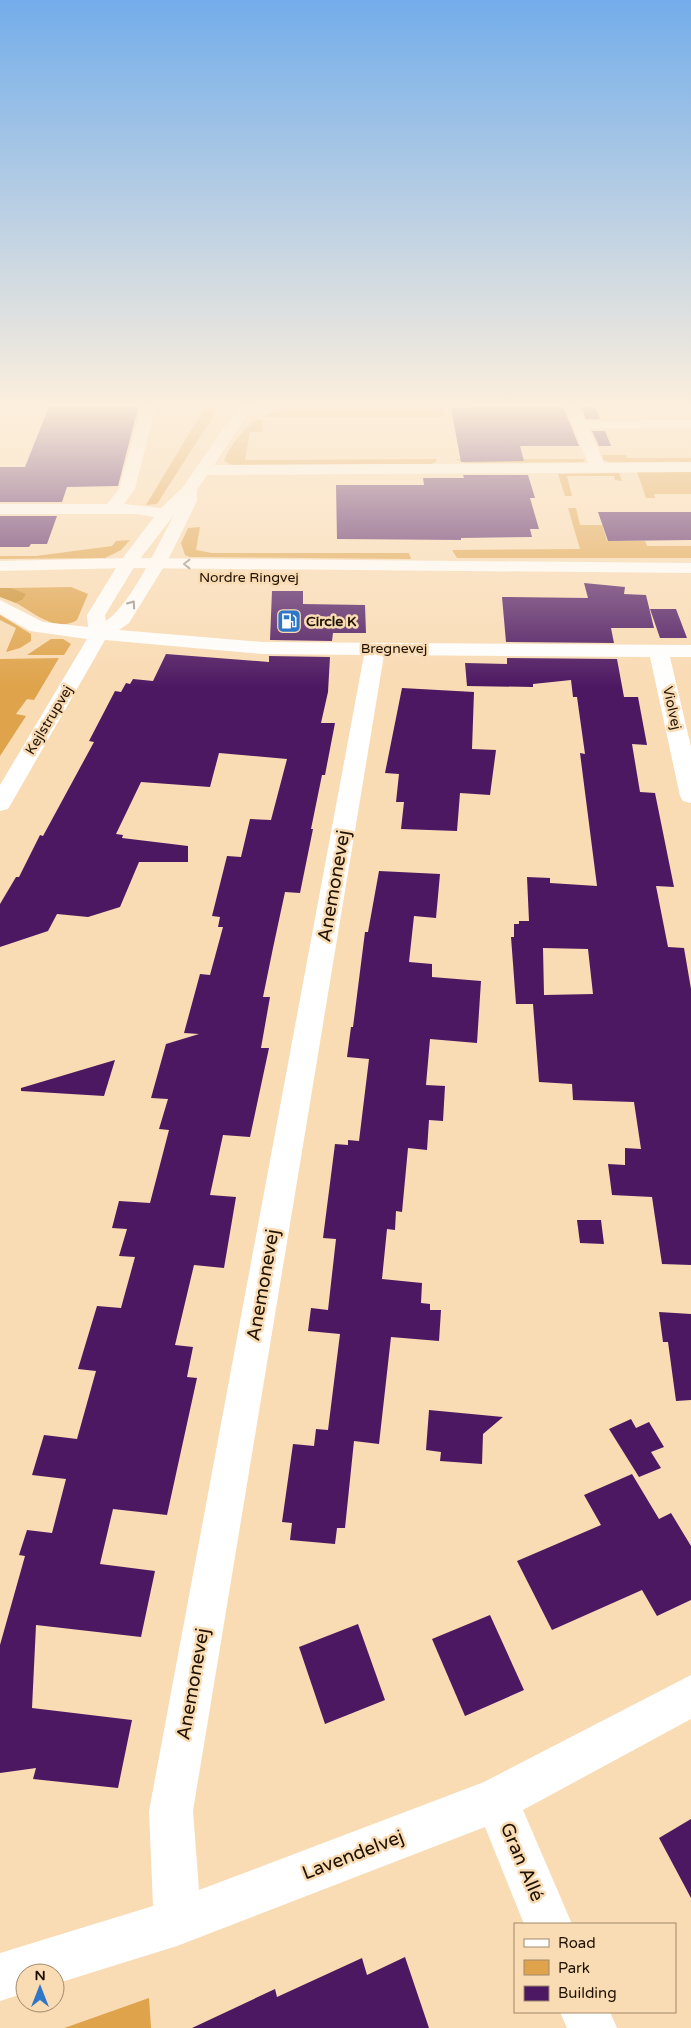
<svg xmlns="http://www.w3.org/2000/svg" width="691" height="2028" viewBox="0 0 691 2028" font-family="'Varela Round',sans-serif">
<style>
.green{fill:#dfa34b}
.forest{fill:#ca8e2e}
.building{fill:#4d1862;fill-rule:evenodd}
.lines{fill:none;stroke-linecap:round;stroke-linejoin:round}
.minor{fill:#fff;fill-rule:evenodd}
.major{fill:#fff;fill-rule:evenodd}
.oneway{stroke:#9a948d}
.labels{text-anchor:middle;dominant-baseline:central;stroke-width:5;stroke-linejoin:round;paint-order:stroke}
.far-street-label{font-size:14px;fill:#1e1101;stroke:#f9dbb4}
.far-poi-label{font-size:14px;font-weight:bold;fill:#1e1101;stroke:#f9dbb4;text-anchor:start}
.near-street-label{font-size:19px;fill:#1e1101;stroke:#f9dbb4}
</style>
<rect width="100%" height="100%" fill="#f9dbb4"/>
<g class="green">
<path d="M207,404H221L157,504L146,505Z"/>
<path d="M288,404H465V405H443L445,417H264Z"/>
<path d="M256,420H263L262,432H250L245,460L437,459L436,462L431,464L232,465L224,461C229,447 243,429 256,420Z"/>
<path d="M602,455H626L627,458H691V462H609L603,460Z"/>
<path d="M455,459H585L583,462L466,463Z"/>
<path d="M637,472H691V494H654L655,498H646Z"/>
<path d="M619,473L622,481L615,480L614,476H567L572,496H565L558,474Z"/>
<path d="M568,508H576L580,525H602L607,541H645L647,546H691V558H457L452,550L580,549Z"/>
<path d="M200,527L196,550L212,553H409L411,559L190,557L185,555L181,543L188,528Z"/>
<path d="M130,540L121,550L105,558L0,559V556H36L112,546L116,541Z"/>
<path d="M71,587L88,594L77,620C56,633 34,613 16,603L22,600L11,588Z"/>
<path d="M0,615L31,634V641L20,648L6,652L16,628L0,620Z"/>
<path d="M51,639H63L71,644L64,655H27Z"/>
<path d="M59,658L34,700L27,699L16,714L26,716L0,756V659Z"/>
<path d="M149,1998L151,2028H64L70,2026Z"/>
</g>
<path class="forest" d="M0,588H11L26,594L22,600L16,603L0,597Z"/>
<g class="building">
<path d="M50,404H139L118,486L67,487L62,502H0V467H25Z"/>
<path d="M477,404H562L579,446H520L524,461L461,462L451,408L478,407Z"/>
<path d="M580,404H594L600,419H586Z"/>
<path d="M592,431H605L611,446H599Z"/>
<path d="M463,475H528L535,498H530L539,529H530L532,537L461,538V540L337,539L336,485H424L423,478H464Z"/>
<path d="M598,512H691V540L608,541Z"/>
<path d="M0,516H57L47,544H31L29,547H0Z"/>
<path d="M584,583L625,587L624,594L646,595L654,628H611L614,643L506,642L502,597L588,598Z"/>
<path d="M272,591H303V604L365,605L366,633H333L332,641L270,640Z"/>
<path d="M650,609H676L687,638H660Z"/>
<path d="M166,654L269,662V656L330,657L328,692L321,723H335L325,775H322L311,829H313L300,893L285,892L273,948L263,997H270L261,1048H269L250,1137L223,1135L210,1195L236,1197L224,1268L194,1265L175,1345L193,1347L187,1377L197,1378L167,1515L113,1509L100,1564L155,1571L141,1637L36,1625L32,1708L132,1720L118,1788L33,1779L36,1768L0,1773V1645L25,1556L19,1555L27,1530L52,1533L66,1479L32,1475L44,1435L77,1439L96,1371L78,1369L97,1306L121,1308L135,1257L119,1256L127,1229L112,1228L119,1201L150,1203L169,1130L159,1129L168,1099L151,1098L166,1044L199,1034L184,1033L200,974L210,975L223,927H218L220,917L212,916L227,856L241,857L250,819L271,820L287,759L219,753L210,787L141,782L116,834L123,835L122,838L188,846V862H139L120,907L88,917L57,914L48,931L0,947V904L16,877H19L40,835L43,836L94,742L89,741L115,691L121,692L126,683L130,684L133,679L153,681Z"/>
<path d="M507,658L617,659L624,697H638L647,745L632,744L640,792L655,793L674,887L656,886L668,947L684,948L691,989V1265L662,1264L652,1197L612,1195L608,1164L625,1165V1148L641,1149L634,1102L573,1100L572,1084L539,1082L533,1004H516L511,937H514V924H519V921H529L527,877L550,878V883L597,886L580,753L585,754L577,697H573L571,680L533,684V687L467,686L465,663L507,664ZM543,948L588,949L593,994L544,995Z"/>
<path d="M402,688L474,692L472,749L496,750L490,795L460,793L457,831L401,829L404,802H396L399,774L385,773Z"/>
<path d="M379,871L440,874L436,918L414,916L409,962L432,964V977L481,981L477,1043L430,1039L426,1085L445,1086L443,1121L429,1120L427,1150L408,1148L402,1212L396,1211L395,1230L387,1229L382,1279L422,1283L421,1303L430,1304V1310H441L439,1341L391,1337L379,1444L354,1441L345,1528H337L335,1544L290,1540L292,1523L282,1522L293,1444L314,1446L316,1429L328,1430L340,1334L308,1331L311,1308L328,1310L336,1239L323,1238L335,1144L348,1145V1140L359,1141L369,1059L347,1057L351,1027H353L365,932H368Z"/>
<path d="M115,1060L104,1096L21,1091V1088Z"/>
<path d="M577,1220H601L604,1244L580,1243Z"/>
<path d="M659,1312L691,1314V1400L676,1401L668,1342H663Z"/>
<path d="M429,1410L503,1417L483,1434L482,1464L440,1461L441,1452L426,1450Z"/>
<path d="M631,1419L636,1428L649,1422L664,1447L651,1452L661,1468L639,1477L609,1429Z"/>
<path d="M632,1474L659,1519L671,1513L691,1546V1600L657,1616L642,1590L552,1630L517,1561L601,1525L584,1495Z"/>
<path d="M490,1615L524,1690L465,1716L432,1639Z"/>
<path d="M358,1624L385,1700L325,1724L299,1647Z"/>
<path d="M691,1819V1898L659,1838Z"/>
<path d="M405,1957L429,2028H192L275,1989L277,1997L362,1958L367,1975Z"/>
</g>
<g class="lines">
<g class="minor">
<path d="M142,404H156L135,489L124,504L161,508L183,487L240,404H254L214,465L588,463L564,404H578L585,421L691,420V428L589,429L604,463L691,462V472L207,475L197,490V501L168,560L129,623L119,630L263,642L691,645V657H670L691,747V803L683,801L680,796L650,657L384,655L193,1811L199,1890L484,1782L691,1675V1719L523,1810L572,1924H524L485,1827L177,1946L55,1984V1973H25V1993L0,2001V1953L153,1906L149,1811L364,655L263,654L105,640L11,804L8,809L0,811V785L87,639L30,631L0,614V600L43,622L88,627L87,615L119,563L154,517L136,514H0V504H107L119,489ZM174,515C158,544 132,603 106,621L105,615L136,564Z"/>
<path d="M560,2012H610L617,2028H567Z"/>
</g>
<path class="major" d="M128,558L691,563V573L128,568L0,571V561Z"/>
</g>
<defs><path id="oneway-chevron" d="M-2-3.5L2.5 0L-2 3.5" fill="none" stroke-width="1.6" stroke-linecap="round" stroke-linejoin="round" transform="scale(1.25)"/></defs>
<g class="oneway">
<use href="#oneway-chevron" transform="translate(187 564) rotate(-180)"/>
<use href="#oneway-chevron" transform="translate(132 604) rotate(-55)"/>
</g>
<linearGradient id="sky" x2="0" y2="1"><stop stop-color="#73adea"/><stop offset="0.59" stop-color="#fcefdd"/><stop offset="1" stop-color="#fcefdd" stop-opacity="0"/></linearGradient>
<rect width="691" height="687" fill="url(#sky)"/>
<defs>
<g id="fuel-square" transform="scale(1.25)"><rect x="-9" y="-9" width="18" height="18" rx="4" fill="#2e76c6" stroke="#f9dbb4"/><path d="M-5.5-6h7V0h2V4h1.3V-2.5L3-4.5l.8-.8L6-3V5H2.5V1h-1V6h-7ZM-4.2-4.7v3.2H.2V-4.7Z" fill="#fff"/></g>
</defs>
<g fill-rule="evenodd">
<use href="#fuel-square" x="289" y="621"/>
</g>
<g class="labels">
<g class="far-street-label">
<text x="249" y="577">Nordre Ringvej</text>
<text x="394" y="648">Bregnevej</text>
<text transform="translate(672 708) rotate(78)">Violvej</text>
<text transform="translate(49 720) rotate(-59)">Kejlstrupvej</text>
</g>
<g class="far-poi-label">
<text x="306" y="621">Circle K</text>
</g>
<g class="near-street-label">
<text transform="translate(334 886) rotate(-80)">Anemonevej</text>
<text transform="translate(263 1285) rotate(-80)">Anemonevej</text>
<text transform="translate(193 1684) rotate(-80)">Anemonevej</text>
<text transform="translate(353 1855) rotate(-21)">Lavendelvej</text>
<text transform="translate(522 1862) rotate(67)">Gran Allé</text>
</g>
</g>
<rect x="514" y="1923" width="162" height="90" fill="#f9dbb4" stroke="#a18a6c"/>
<rect x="524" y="1939" width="25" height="8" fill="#ffffff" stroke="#a18a6c"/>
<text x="558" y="1948" font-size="15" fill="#1e1101">Road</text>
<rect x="524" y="1960" width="25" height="15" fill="#dfa34b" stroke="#a18a6c"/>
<text x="558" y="1973" font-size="15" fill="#1e1101">Park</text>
<rect x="524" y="1986" width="25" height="15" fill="#4d1862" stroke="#a18a6c"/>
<text x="558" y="1998" font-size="15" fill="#1e1101">Building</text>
<g transform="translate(40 1988)"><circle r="24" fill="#f9dbb4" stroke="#a18a6c"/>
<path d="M0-4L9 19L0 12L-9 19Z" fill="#2e76c6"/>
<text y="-8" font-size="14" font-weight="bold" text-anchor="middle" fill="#1e1101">N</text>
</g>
</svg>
